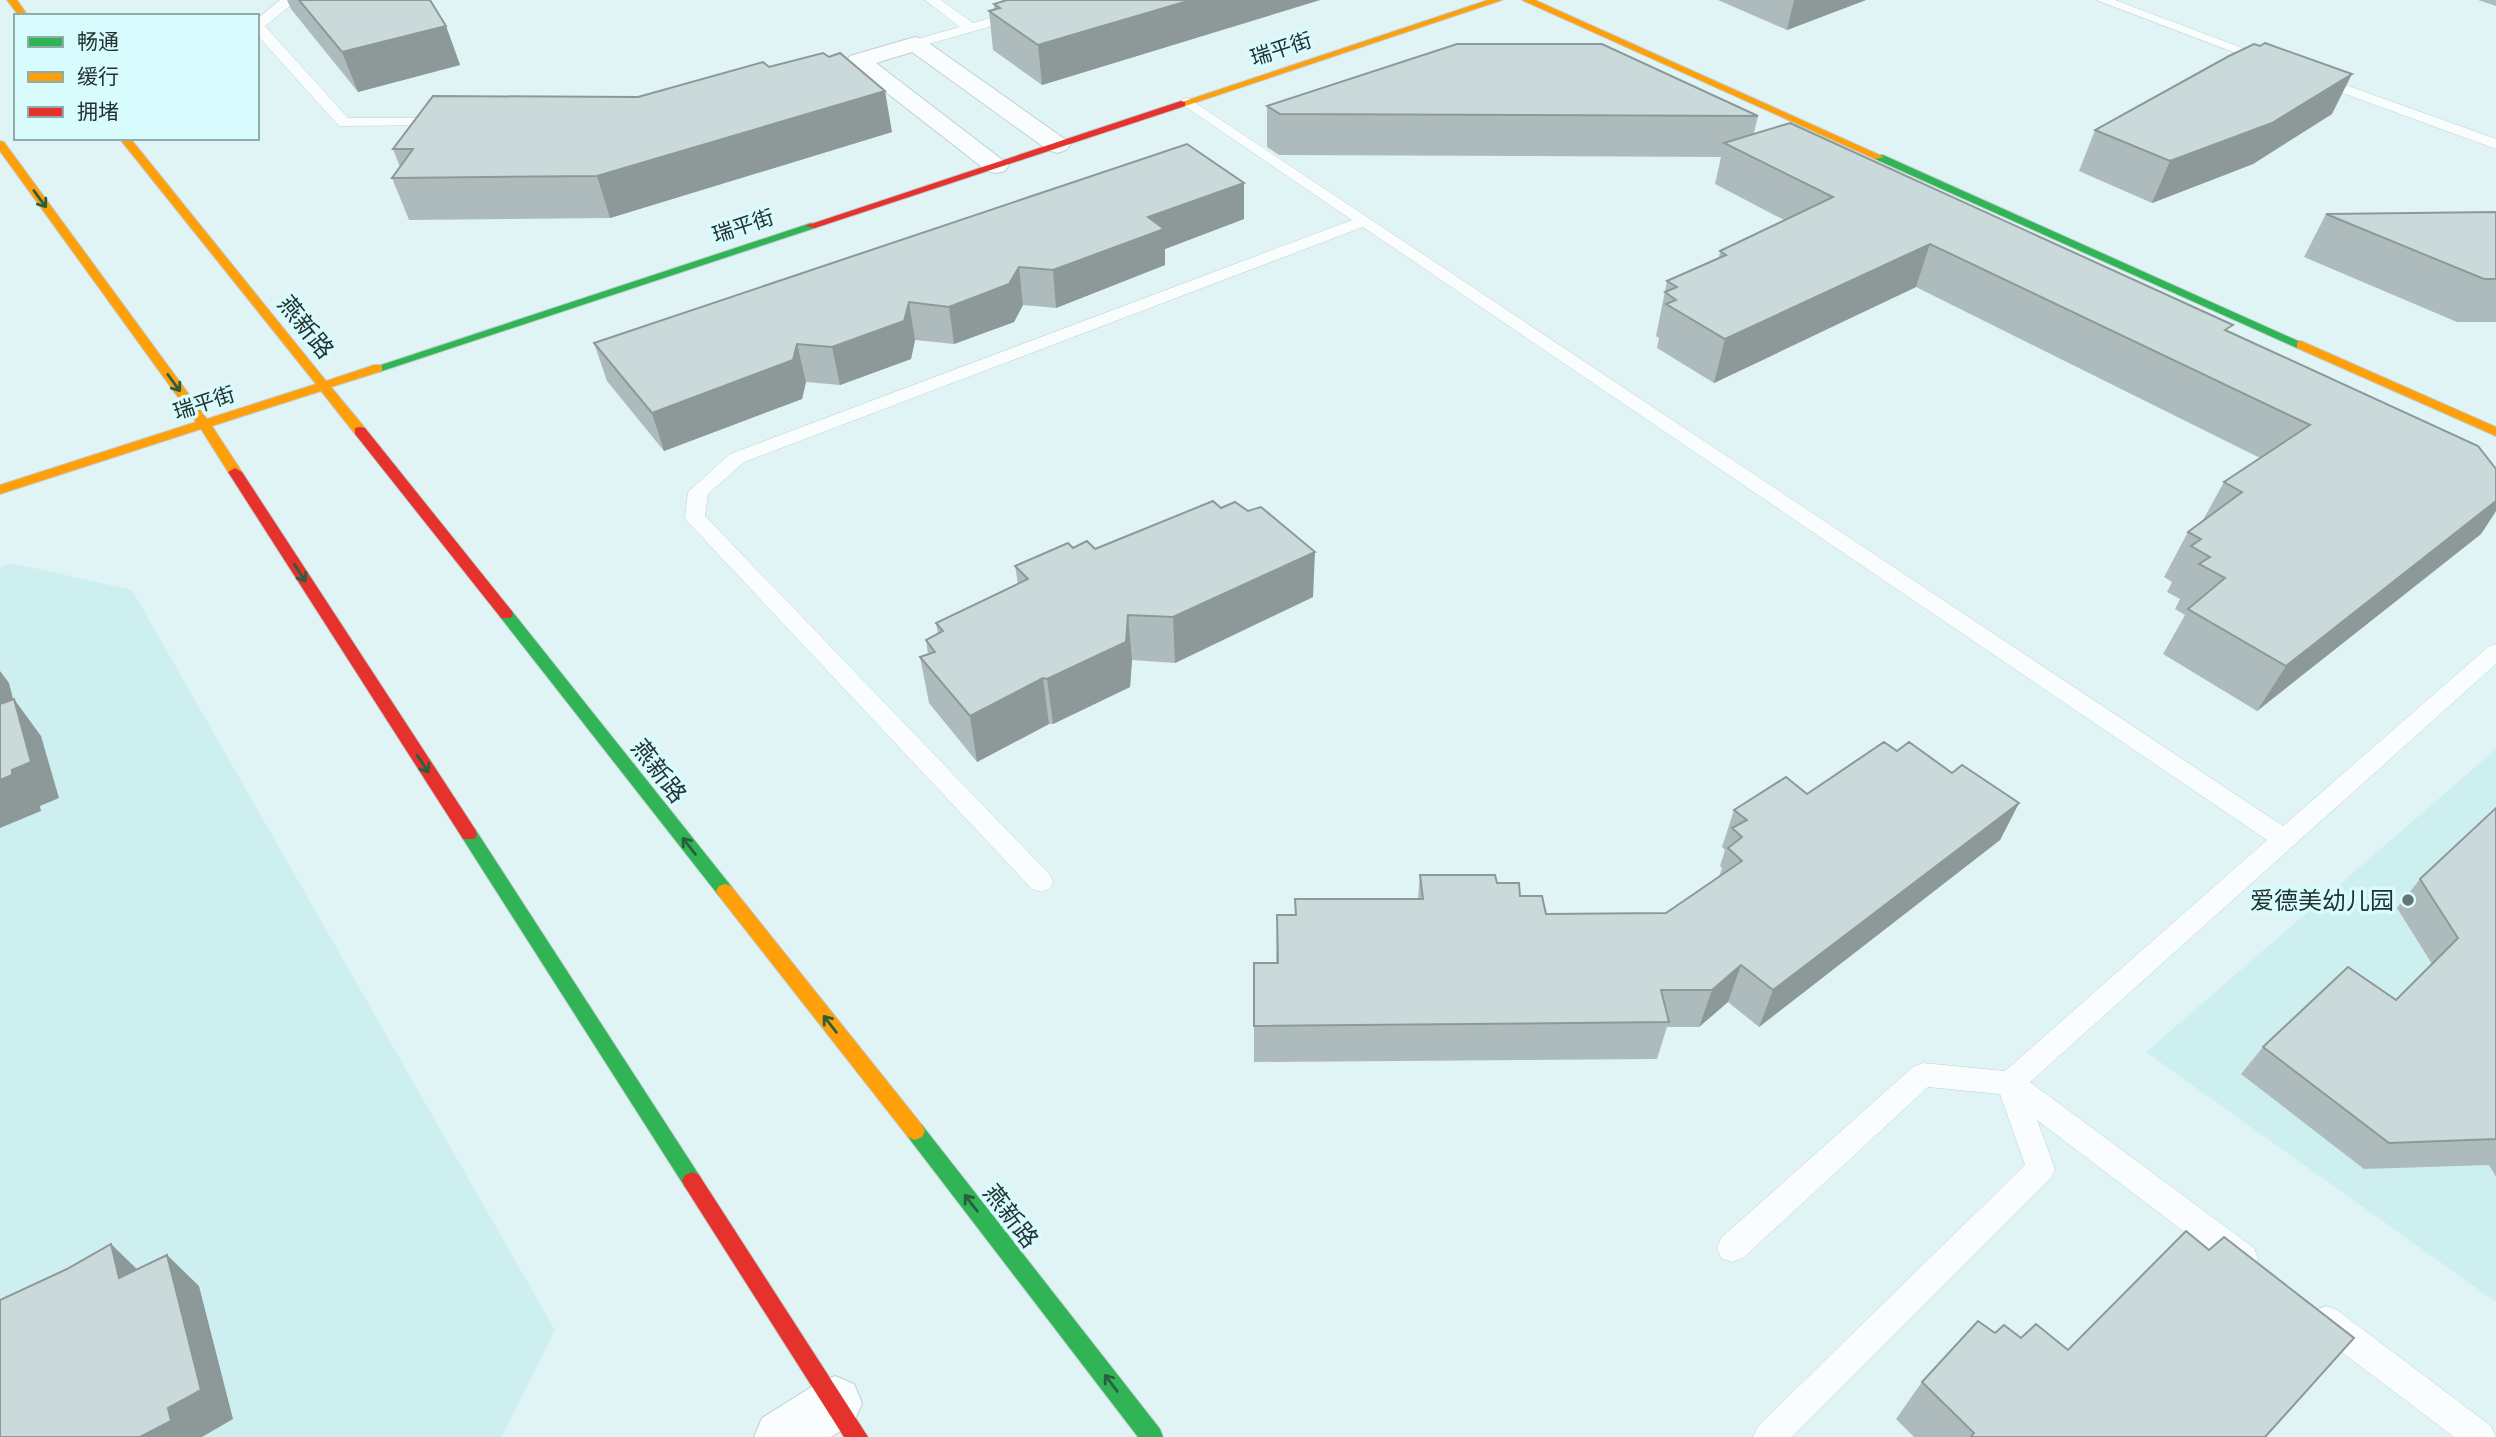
<svg xmlns="http://www.w3.org/2000/svg" width="2496" height="1437" viewBox="0 0 2496 1437" font-family="Jost,'Noto Sans SC',sans-serif">
<style>
.built{fill:#ceeff0}
.lines{fill:none;stroke-linecap:round;stroke-linejoin:round}
.lane-casing{stroke:#c0cfd0;stroke-width:1}
.street-casing{stroke:#c0cfd0;stroke-width:2}
.fast-casing{stroke:#c0cfd0;stroke-width:2}
.slow-casing{stroke:#c0cfd0;stroke-width:2}
.jam-casing{stroke:#c0cfd0;stroke-width:2}
.lane{fill:#fafdfe;fill-rule:evenodd}
.street{fill:#fafdfe;fill-rule:evenodd}
.fast{fill:#30b455;fill-rule:evenodd}
.slow{fill:#ff9f0a;fill-rule:evenodd}
.jam{fill:#e5322d;fill-rule:evenodd}
.wall{fill:#aebbbc}
.shaded-wall{fill:#8d9999}
.building{fill:#cadadb;stroke:#8d9999;stroke-width:2}
.oneway{stroke:#28603e}
.poi-dot{fill:#667676;stroke:#d8fcfd;stroke-width:2.5}
.labels{text-anchor:middle;dominant-baseline:central;stroke-width:7;stroke-linejoin:round;paint-order:stroke}
.far-street-label{font-size:21px;fill:#243232;stroke:#d8fcfd}
.street-label{font-size:24px;fill:#243232;stroke:#d8fcfd}
.poi-label{font-size:24px;fill:#243232;stroke:#d8fcfd;text-anchor:end}
</style>
<rect width="100%" height="100%" fill="#e0f4f5"/>
<g class="built">
<path d="M12,563L132,590L555,1330L502,1437H0V567Z"/>
<path d="M2496,749V1302L2146,1052Z"/>
</g>
<g class="lines">
<g class="lane-casing">
<g id="lane">
<path d="M280,0H303L290,6L265,26L348,118H443L450,122L448,125L339,126L257,35V19Z"/>
<path d="M925,0H941L973,23L1053,0H1074L1072,3L915,48L910,47V41L960,27Z"/>
<path d="M2096,0H2115L2277,61L2275,64H2265Z"/>
<path d="M2315,74L2496,139V149L2310,81L2308,78Z"/>
<path d="M1188,98L2283,826L2488,647L2496,644V664L2030,1082L2254,1248L2258,1258L2254,1268L2243,1272L2232,1268L2037,1120L2055,1169L2051,1178L1792,1437H1753L1758,1426L2025,1165L2000,1094L1928,1087L1743,1258L1732,1262L1721,1258L1717,1248L1721,1238L1913,1067L1923,1063L2005,1071L2267,840L1363,227L744,462L708,494L705,516L1050,875L1053,882L1050,889L1041,892L1032,889L688,522L685,517L688,492L730,454L1352,220L1183,105L1181,102L1183,99Z"/>
<path d="M2326,1306L2337,1310L2491,1426L2496,1437H2454L2315,1332L2311,1321L2315,1310Z"/>
</g>
</g>
<g class="street-casing">
<g id="street">
<path d="M915,37L923,39L1066,140L1070,145L1066,150L1057,153L1048,150L912,52L876,63L1009,165L1005,171L996,173L987,171L846,61L850,56Z"/>
<path d="M835,1376L854,1384L862,1403L854,1422L831,1437H754L762,1418L816,1384Z"/>
</g>
</g>
<g class="fast-casing">
<g id="fast">
<path d="M1875,155H1883L2307,345L2301,349L2297,348L1875,159Z"/>
<path d="M811,223L817,226L815,228L382,371L378,372L372,368Z"/>
<path d="M506,609L511,610L731,886L734,891L731,896L725,898L719,896L501,618L499,614L501,610Z"/>
<path d="M469,828L475,829L699,1175L702,1181L699,1187L692,1190L685,1187L463,839L461,834L463,829Z"/>
<path d="M915,1122L922,1125L1160,1429L1163,1437H1138L908,1137L905,1131L908,1125Z"/>
</g>
</g>
<g class="slow-casing">
<g id="slow">
<path d="M7,0H17L28,16H19Z"/>
<path d="M1488,0H1502L1185,106L1176,104Z"/>
<path d="M1522,0H1535L1884,157L1875,159Z"/>
<path d="M119,138H130L326,381L374,365H382V371L331,387L365,428V434H355L321,391L212,426L242,472L240,475H230L201,429L0,494V485L196,422L0,151V141L4,142L207,419L316,384Z"/>
<path d="M2301,341L2496,427V436L2297,348V342Z"/>
<path d="M725,884L731,886L922,1125L925,1131L922,1137L915,1140L908,1137L719,896L716,891L719,886Z"/>
</g>
</g>
<g class="jam-casing">
<g id="jam">
<path d="M1181,101L1185,102V106L815,228L805,226Z"/>
<path d="M360,427L365,428L511,610L513,614L511,618H501L355,434V428Z"/>
<path d="M235,468L242,472L475,829L477,834L475,839H463L228,472Z"/>
<path d="M692,1172L699,1175L868,1437H844L685,1187L682,1181L685,1175Z"/>
</g>
</g>
<use href="#lane" class="lane"/>
<use href="#street" class="street"/>
<use href="#fast" class="fast"/>
<use href="#slow" class="slow"/>
<use href="#jam" class="jam"/>
</g>
<g class="wall">
<path d="M287,0H430L446,26L460,65L358,92L291,9Z"/>
<path d="M1007,0H1320L1042,85L993,50L989,11L994,10V4Z"/>
<path d="M1718,0H1866L1787,30Z"/>
<path d="M2478,0H2496V6Z"/>
<path d="M769,67L892,132L610,218L409,220L392,178L400,167L393,149L638,97Z"/>
<path d="M1267,106L1758,116L1754,133L2230,332L2496,469V511L2481,534L2257,711L2163,654L2185,615L2175,609L2180,599L2167,592L2172,582L2164,577L2188,532L2203,520L2224,482L2260,458L1916,287L1714,383L1657,348L1659,338L1656,336L1667,281L1719,258L1720,251L1784,220L1715,184L1721,157L1279,155L1267,147Z"/>
<path d="M2332,114L2253,164L2152,203L2079,171L2095,130Z"/>
<path d="M2496,212V322H2457L2304,257L2326,214Z"/>
<path d="M1244,219L1165,249V265L1056,308L1023,305L1014,322L954,344L915,340L911,359L840,385L806,382L802,399L664,451L607,381L594,343Z"/>
<path d="M1073,548L1095,549L1313,597L1175,663L1132,660L1130,687L1053,724H1049L977,762L929,703L920,657L928,654L926,640L938,634L936,623L1018,584L1015,566Z"/>
<path d="M1897,751L1952,773L2019,803L2000,840L1759,1027L1728,1002L1699,1027H1667L1657,1059L1254,1062V963H1276L1277,915H1295V899H1418L1420,875L1497,883L1520,896L1546,914L1666,913L1719,877L1722,868L1720,866L1725,850L1722,847L1734,810L1807,794Z"/>
<path d="M2496,808V1177L2489,1165L2364,1169L2241,1074L2263,1047L2396,1000L2432,964L2397,908L2420,879Z"/>
<path d="M1995,1333L2021,1338L2068,1350L2265,1437H1914L1896,1419L1922,1382Z"/>
</g>
<g class="shaded-wall">
<path d="M1191,0H1320L1042,85L1038,45Z"/>
<path d="M1794,0H1866L1787,30Z"/>
<path d="M446,26L460,65L358,92L342,52Z"/>
<path d="M2352,74L2332,114L2253,164L2152,203L2170,161Z"/>
<path d="M885,91L892,132L610,218L597,176Z"/>
<path d="M1244,183V219L1165,249V265L1056,308L1053,270L1148,217Z"/>
<path d="M1930,244L1916,287L1714,383L1725,339Z"/>
<path d="M1019,267L1023,305L1014,322L954,344L949,307Z"/>
<path d="M909,302L915,340L911,359L840,385L832,347Z"/>
<path d="M797,344L806,382L802,399L664,451L652,413Z"/>
<path d="M2496,501V511L2481,534L2257,711L2286,666Z"/>
<path d="M1315,552L1313,597L1175,663L1173,617Z"/>
<path d="M1128,615L1132,660L1130,687L1053,724L1047,679Z"/>
<path d="M0,671L9,683L24,742L0,710Z"/>
<path d="M1043,678L1049,724L977,762L970,716Z"/>
<path d="M14,699L41,736L59,798L40,806L41,811L0,828V780Z"/>
<path d="M2019,803L2000,840L1759,1027L1773,990Z"/>
<path d="M1741,965L1728,1002L1699,1027L1712,990Z"/>
<path d="M111,1244L144,1276L119,1278Z"/>
<path d="M167,1255L199,1286L233,1419L202,1437H140L168,1408Z"/>
</g>
<g class="building">
<path d="M299,0H430L446,26L342,52Z"/>
<path d="M1007,0H1191L1038,45L989,11L1000,8L994,4Z"/>
<path d="M2265,43L2352,74L2272,123L2170,161L2095,130L2229,56L2254,44L2260,46Z"/>
<path d="M1457,44H1602L1758,116L1280,114L1267,106Z"/>
<path d="M823,53L829,57L840,53L885,91L597,176L392,178L413,149H393L433,96L638,97L763,62L769,67Z"/>
<path d="M1790,123L2233,325L2225,330L2478,446L2496,469V501L2286,666L2188,609L2225,578L2199,564L2210,557L2191,546L2201,539L2188,532L2242,492L2224,482L2310,425L1930,244L1725,339L1666,304L1676,300L1665,292L1677,287L1667,281L1726,255L1720,251L1833,197L1724,143Z"/>
<path d="M1187,144L1244,183L1148,217L1164,229L1053,270L1019,267L1009,284L949,307L909,302L904,321L832,347L797,344L793,360L652,413L594,343Z"/>
<path d="M2496,212V279H2484L2326,214Z"/>
<path d="M1213,501L1221,508L1235,502L1248,511L1261,507L1315,552L1173,617L1128,615L1126,642L1047,679L1043,678L970,716L920,657L935,652L926,640L943,631L936,623L1028,579L1015,566L1068,543L1073,548L1087,541L1095,549Z"/>
<path d="M14,699L31,762L12,770V775L0,780V704Z"/>
<path d="M1884,742L1897,751L1909,742L1952,773L1962,765L2019,803L1773,990L1741,965L1712,990H1661L1669,1022L1254,1026V963H1278L1277,915H1296L1295,899H1423L1420,875H1495L1497,883H1519L1520,896H1542L1546,914L1666,913L1742,861L1728,848L1742,837L1732,828L1747,820L1734,810L1786,777L1807,794Z"/>
<path d="M2496,808V1139L2389,1143L2263,1047L2348,967L2396,1000L2458,938L2420,879Z"/>
<path d="M2186,1231L2209,1250L2224,1237L2354,1338L2265,1437H1971L1974,1433L1922,1382L1978,1321L1995,1333L2004,1325L2021,1338L2036,1324L2068,1350Z"/>
<path d="M111,1244L119,1278L167,1255L201,1390L168,1408L171,1421L140,1437H0V1300L67,1269Z"/>
</g>
<defs><path id="oneway-shaft" d="M-6 0H5M1.5-3L5.5 0L1.5 3" fill="none" stroke-width="1.6" stroke-linecap="round" stroke-linejoin="round" transform="scale(1.75)"/></defs>
<g class="oneway">
<use href="#oneway-shaft" transform="translate(40 199) rotate(54)"/>
<use href="#oneway-shaft" transform="translate(174 383) rotate(54)"/>
<use href="#oneway-shaft" transform="translate(300 573) rotate(57)"/>
<use href="#oneway-shaft" transform="translate(423 764) rotate(57)"/>
<use href="#oneway-shaft" transform="translate(689 846) rotate(-128)"/>
<use href="#oneway-shaft" transform="translate(830 1024) rotate(-128)"/>
<use href="#oneway-shaft" transform="translate(971 1203) rotate(-128)"/>
<use href="#oneway-shaft" transform="translate(1111 1383) rotate(-127)"/>
</g>
<circle class="poi-dot" cx="2408" cy="900" r="7"/>
<g class="labels">
<g class="far-street-label">
<text transform="translate(1281 49) rotate(-18)">瑞平街</text>
<text transform="translate(743 226) rotate(-18)">瑞平街</text>
<text transform="translate(204 403) rotate(-18)">瑞平街</text>
</g>
<g class="street-label">
<text transform="translate(306 327) rotate(51)">燕新路</text>
<text transform="translate(659 771) rotate(52)">燕新路</text>
<text transform="translate(1011 1216) rotate(52)">燕新路</text>
</g>
<g class="poi-label">
<text x="2394" y="900">爱德美幼儿园</text>
</g>
</g>
<rect x="14" y="14" width="245" height="126" fill="#d8fcfd" stroke="#90abac" stroke-width="2"/>
<rect x="28" y="37" width="35" height="10" fill="#30b455" stroke="#90abac" stroke-width="2"/>
<text x="77" y="49" font-size="21" fill="#243232">畅通</text>
<rect x="28" y="72" width="35" height="10" fill="#ff9f0a" stroke="#90abac" stroke-width="2"/>
<text x="77" y="84" font-size="21" fill="#243232">缓行</text>
<rect x="28" y="107" width="35" height="10" fill="#e5322d" stroke="#90abac" stroke-width="2"/>
<text x="77" y="119" font-size="21" fill="#243232">拥堵</text>
</svg>
